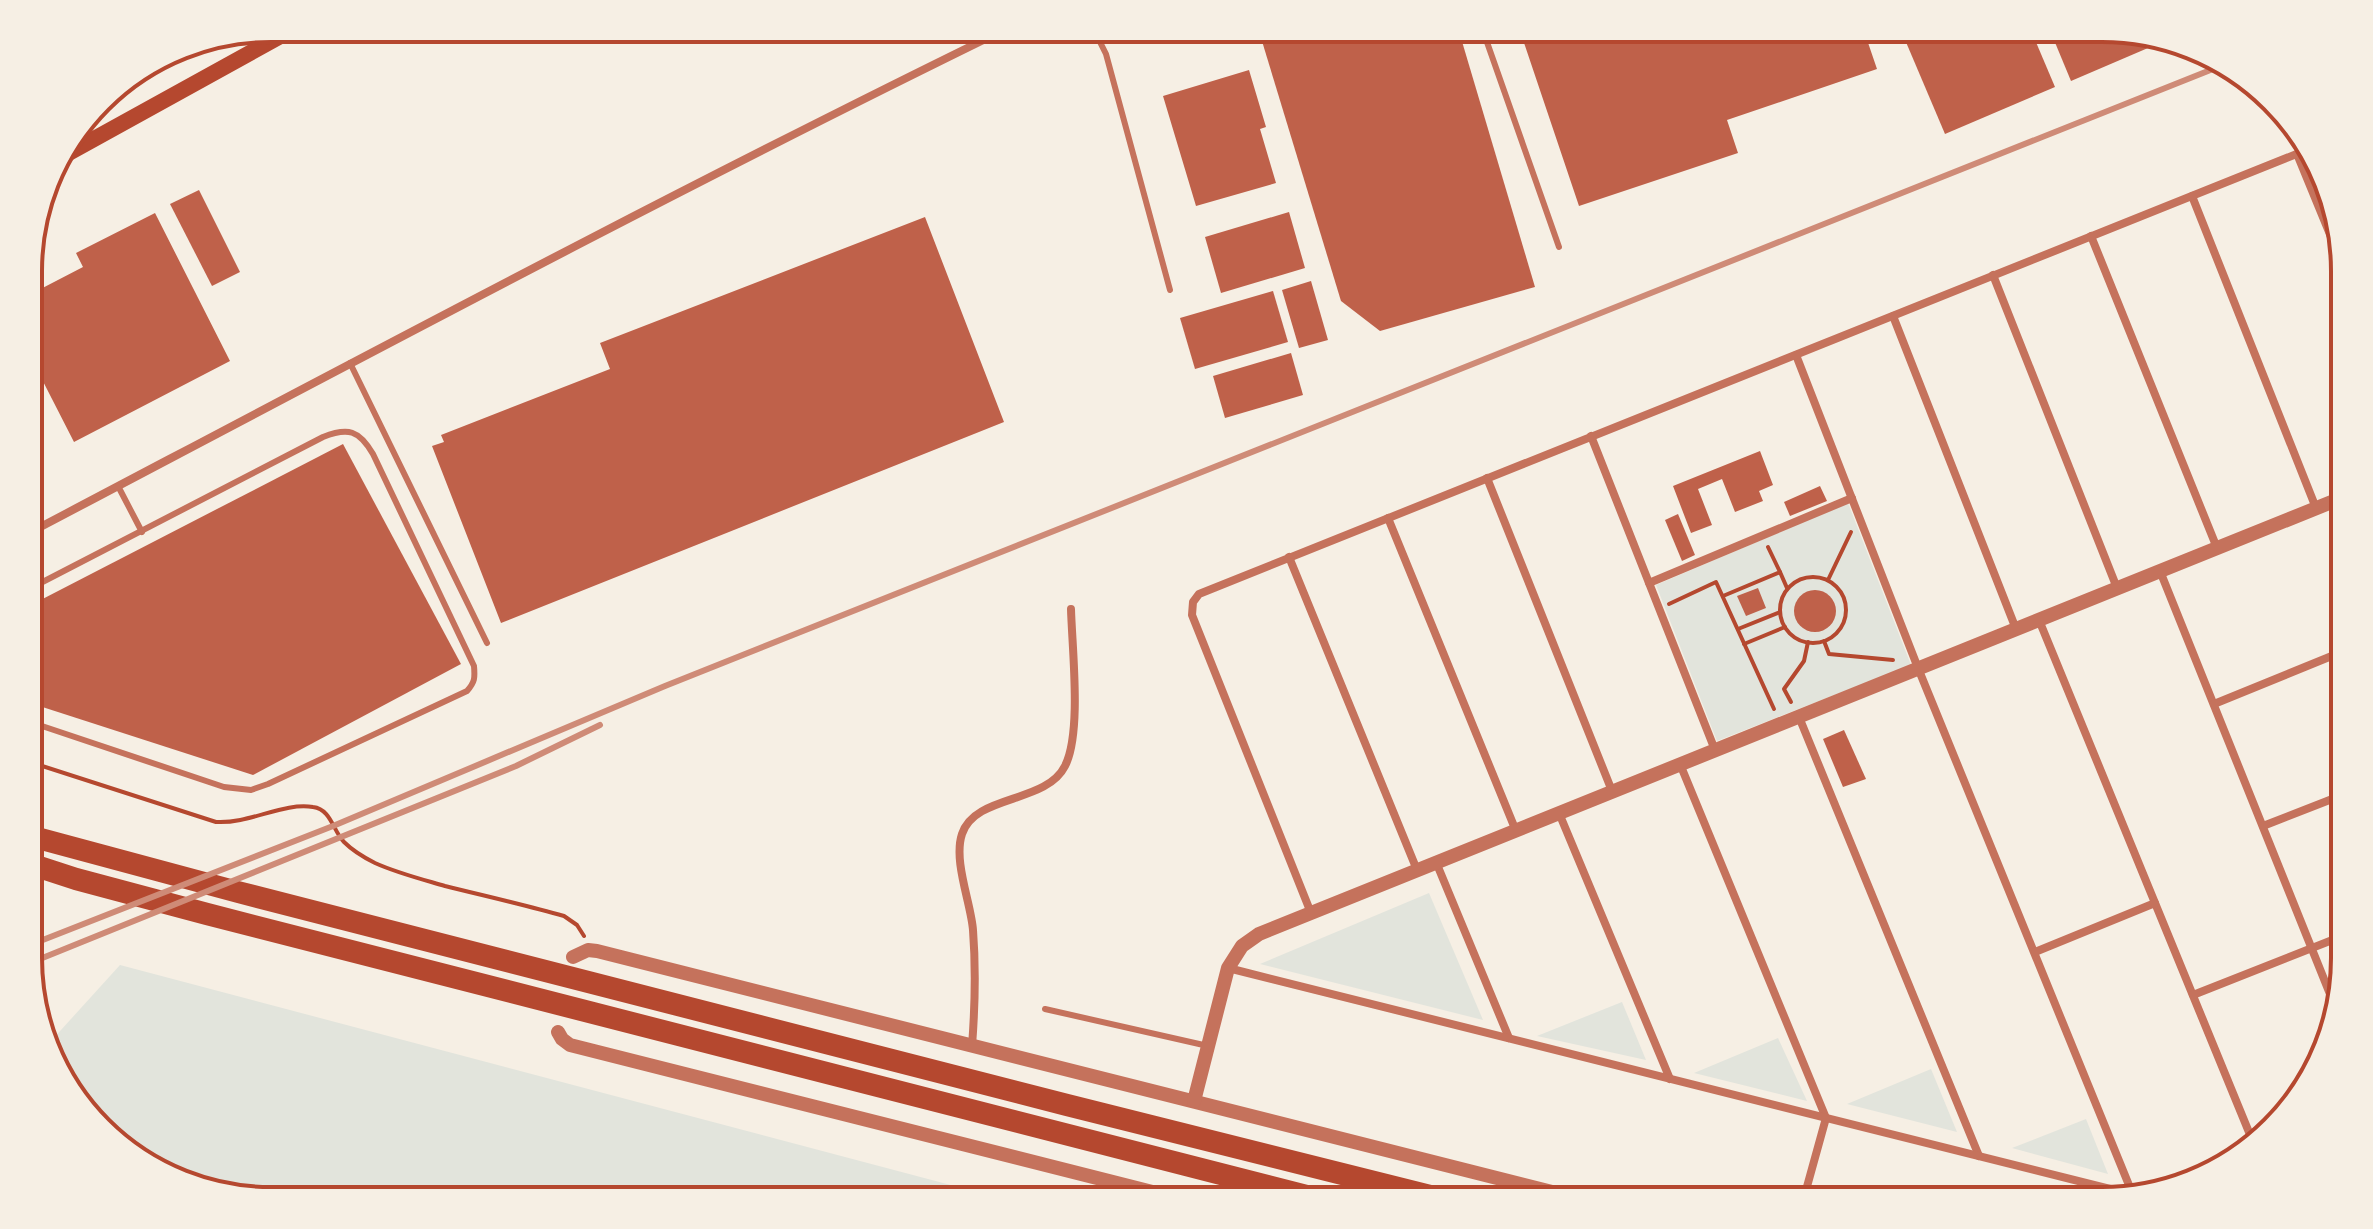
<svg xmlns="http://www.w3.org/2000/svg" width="2373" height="1229" viewBox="0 0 2373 1229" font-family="'Open Sans',sans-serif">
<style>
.green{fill:#e2e4dc}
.building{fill:#bf614a}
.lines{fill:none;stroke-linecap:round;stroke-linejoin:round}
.path{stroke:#b5482f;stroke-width:4}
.service{stroke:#c5725c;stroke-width:6}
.minor{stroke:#c5725c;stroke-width:8}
.tertiary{stroke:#c5725c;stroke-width:14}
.secondary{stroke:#b5482f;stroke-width:16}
.motorway{stroke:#b5482f;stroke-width:22}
.rail{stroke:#cf8b77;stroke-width:6}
.rim{fill:none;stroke:#b5482f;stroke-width:4}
</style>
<rect width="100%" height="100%" fill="#f6efe4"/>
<g class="green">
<path d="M1848,503L1911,665L1717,741L1656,585Z"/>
<path d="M1429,893L1483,1020L1260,964Z"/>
<path d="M120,965L1011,1201H271L163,1176L78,1106L51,1041Z"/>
<path d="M1622,1002L1646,1060L1537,1036Z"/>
<path d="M1778,1038L1807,1101L1694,1073Z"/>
<path d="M1931,1069L1957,1132L1847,1104Z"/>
<path d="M2086,1119L2108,1174L2012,1148Z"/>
</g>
<g class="building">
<path d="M1258,28H1458L1535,287L1380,331L1341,301Z"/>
<path d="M1519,28H1863L1877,69L1727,120L1738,153L1579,206Z"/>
<path d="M1900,28H2030L2055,87L1945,134Z"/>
<path d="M2049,28H2102L2162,42L2071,81Z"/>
<path d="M1249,70L1266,127L1260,129L1276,183L1196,206L1163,96Z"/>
<path d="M199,190L240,272L212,286L170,204Z"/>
<path d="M1289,212L1305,268L1221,293L1205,237Z"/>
<path d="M155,213L230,361L74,442L29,354V295L83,267L76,253Z"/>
<path d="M925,217L1004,422L501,623L432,446L444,442L441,435L610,369L600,343Z"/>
<path d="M1311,281L1328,340L1299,348L1282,290Z"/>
<path d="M1273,291L1288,342L1195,369L1180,318Z"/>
<path d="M1291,353L1303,395L1225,418L1213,376Z"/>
<path d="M343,444L461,664L253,775L30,703L29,606Z"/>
<path d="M1760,451L1773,485L1759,491L1763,501L1735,512L1722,479L1698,489L1712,525L1691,533L1673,486Z"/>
<path d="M1820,486L1827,501L1790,516L1784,502Z"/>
<path d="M1678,514L1695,555L1682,561L1665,520Z"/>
<path d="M1758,588L1766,608L1746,616L1737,596Z"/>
<circle cx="1815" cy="611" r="21"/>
<path d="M1844,730L1866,779L1843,787L1823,739Z"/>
</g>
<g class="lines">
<g class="path">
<path d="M1780,572L1787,588"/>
<circle cx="1813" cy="610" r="33"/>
<path d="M1828,580L1851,532"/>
<path d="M1723,596L1780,572L1768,547"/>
<path d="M1669,604L1716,582L1774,709"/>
<path d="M1738,629L1780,612"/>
<path d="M1824,641L1829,654L1893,660"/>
<path d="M1744,644L1785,627"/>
<path d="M1791,702L1784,689L1804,661L1808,642"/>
<path d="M30,762L216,822C250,824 283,802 313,807C331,809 333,831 344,842C353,851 363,857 375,863C397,873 421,879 445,886C485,896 525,905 564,916L577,925L584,936"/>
</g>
<g class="service">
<path d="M1093,28L1106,54L1170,290"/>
<path d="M1482,28L1559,247"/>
<path d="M350,363L487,643"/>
<path d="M118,486L142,532"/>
<path d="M29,589L323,437C348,427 359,430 373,454L474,666C475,678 475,682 467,691L268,784L251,790L224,787L30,722"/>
<path d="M1045,1009L1208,1046"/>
</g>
<g class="minor">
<path d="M2297,154L2343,266"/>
<path d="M2192,196L2316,508"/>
<path d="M2091,236L2217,548"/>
<path d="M1993,275L2117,588"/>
<path d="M1893,316L2016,629"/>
<path d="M1796,355L1918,668L2133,1195"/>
<path d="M1591,436L1715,750"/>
<path d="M1487,478L1612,791"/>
<path d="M1388,518L1516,831"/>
<path d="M29,533C354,362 678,189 1008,28"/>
<path d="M1289,557L1417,870"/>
<path d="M2160,571L2334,1004"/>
<path d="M1649,583L1852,498"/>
<path d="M2039,620L2253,1142"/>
<path d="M2214,704L2344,651"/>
<path d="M1799,717L1979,1156"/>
<path d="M1680,764L1826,1118L1803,1201"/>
<path d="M1559,813L1670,1079"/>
<path d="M2263,826L2345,794"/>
<path d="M1436,862L1509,1038"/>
<path d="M1311,913L1192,615L1193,602L1199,594L2309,149"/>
<path d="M2035,952L2155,903"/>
<path d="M1228,968L2134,1195"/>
<path d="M2193,995L2345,935"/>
<path d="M972,1046C975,1007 976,969 973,930C971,903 953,861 962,834C975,794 1046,804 1065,766C1082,733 1072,648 1071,609"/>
</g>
<g class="tertiary">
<path d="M573,957L588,950L597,951L1588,1201"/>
<path d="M558,1032L562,1039L570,1045L1188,1201"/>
<path d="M1194,1101L1228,968L1242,946L1259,934L2344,497"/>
</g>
<path class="secondary" d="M56,160L295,28"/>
<g class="motorway">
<path d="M158,59L183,45"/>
<path d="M30,836L238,892L1067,1105L1450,1201"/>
<path d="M30,864L76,879L207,914L1326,1201"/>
</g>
<g class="rail">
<path d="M30,945L333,826L665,686L2223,65"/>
<path d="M30,963L516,766L600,725"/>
</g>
</g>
<path d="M0 0H2373V1229H0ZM271 42H2102A229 229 0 0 1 2331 271V958A229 229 0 0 1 2102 1187H271A229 229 0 0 1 42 958V271A229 229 0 0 1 271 42Z" fill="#f6efe4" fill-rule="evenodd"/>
<path class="rim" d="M271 42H2102A229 229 0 0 1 2331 271V958A229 229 0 0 1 2102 1187H271A229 229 0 0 1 42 958V271A229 229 0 0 1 271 42Z"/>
</svg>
